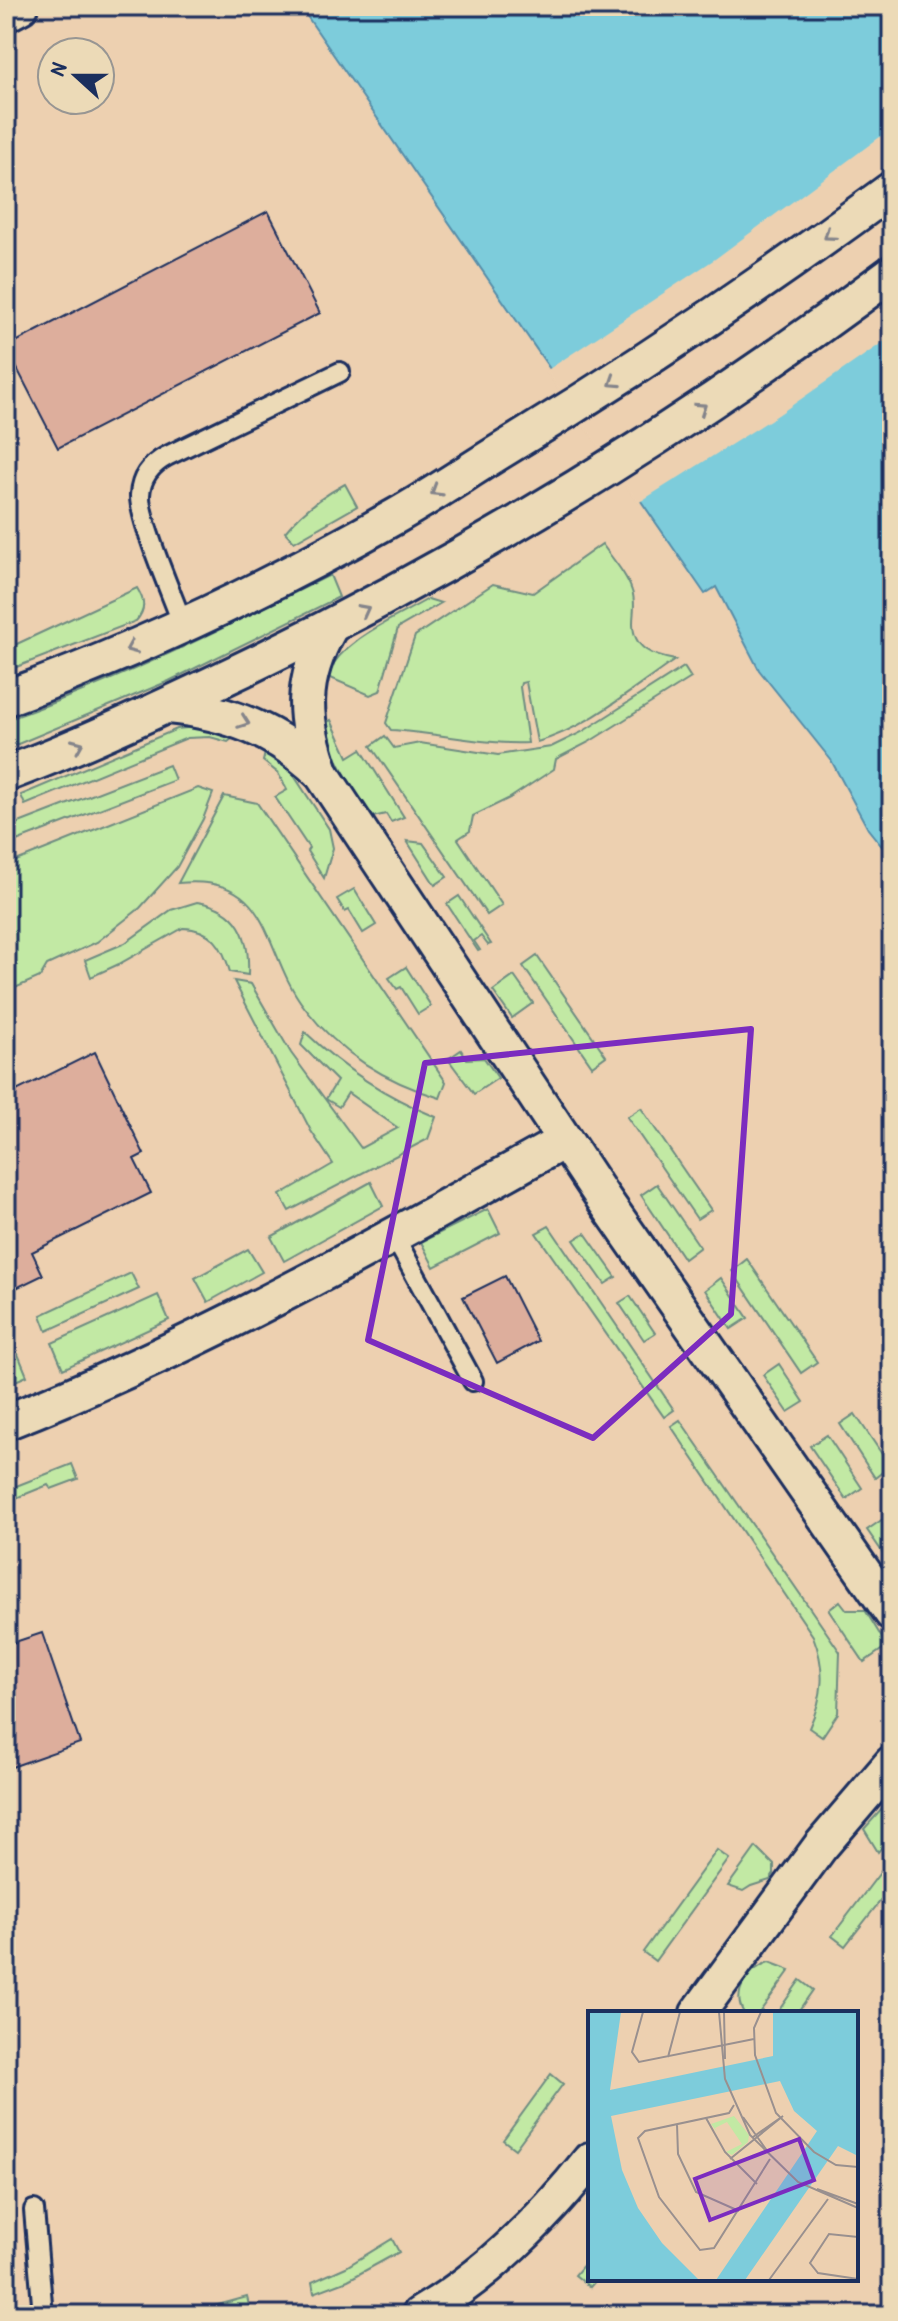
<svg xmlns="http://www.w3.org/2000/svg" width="898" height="2321" viewBox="0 0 898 2321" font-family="'Patrick Hand',sans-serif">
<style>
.green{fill:#c2e9a4;stroke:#6e8c81;stroke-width:2}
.water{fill:#7dccdb;stroke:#568da9;stroke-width:2}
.pier{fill:#edd0b0}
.building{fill:#ddae9c;stroke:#1b2f5e;stroke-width:2}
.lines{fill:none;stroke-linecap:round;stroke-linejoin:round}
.service-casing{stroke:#1b2f5e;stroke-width:24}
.minor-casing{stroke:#1b2f5e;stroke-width:40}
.service{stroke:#ecdab7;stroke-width:18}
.minor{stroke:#ecdab7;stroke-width:34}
.oneway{stroke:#84848a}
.marked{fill:none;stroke:#7b2cbf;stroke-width:6;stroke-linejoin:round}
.inset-road{fill:none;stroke:#99908f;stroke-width:2}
.view{fill:#7b2cbf;fill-opacity:0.15;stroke:#7b2cbf;stroke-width:4}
.inset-edge{fill:none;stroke:#1b2f5e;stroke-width:4}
</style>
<rect width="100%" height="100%" fill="#edd0b0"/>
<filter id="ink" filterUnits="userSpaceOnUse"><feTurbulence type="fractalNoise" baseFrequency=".0125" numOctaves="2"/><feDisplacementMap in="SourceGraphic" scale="16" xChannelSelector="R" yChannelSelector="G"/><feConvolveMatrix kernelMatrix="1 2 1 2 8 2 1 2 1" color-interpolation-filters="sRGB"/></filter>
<g filter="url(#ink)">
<g class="green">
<path d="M345,484L357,506L294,542L285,532C302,511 321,497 345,484Z"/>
<path d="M602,544C612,558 627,575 632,591C636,602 633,612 633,623C633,649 653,656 675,660C631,690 589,727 537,742L526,682L521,683L520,687L528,743C483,745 437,733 391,730L386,723L415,636L493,584L533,593Z"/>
<path d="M330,575L339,597L169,681L6,749V720C118,681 224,628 330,575Z"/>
<path d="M137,588C145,601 146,610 136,621L6,671V649Z"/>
<path d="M428,599L441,603L398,628L380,691L370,695L326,676C344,638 392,620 428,599Z"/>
<path d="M684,667L691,678L589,742L556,759L554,769L510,798L473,816L470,831L458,839L502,905L487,915L371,746L385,736L394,748L420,743L498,755L551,747L582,732Z"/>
<path d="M331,720L348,757L361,749L404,817L391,822L386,814L373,817C351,788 335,759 322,725Z"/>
<path d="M205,726L233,735V738L228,742L210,737L187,738L25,805L21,795L177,729Z"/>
<path d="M266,749L285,762L329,829L333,848L324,878L307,851L309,848L275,797L287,790L278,773L263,761Z"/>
<path d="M169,765L175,780L6,845V828Z"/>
<path d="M198,788L213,793L203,819L177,867L140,908L97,942L47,965L40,977L6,992V865Z"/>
<path d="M224,796L257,803L446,1082L440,1098C385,1081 340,1054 305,1008C261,952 275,873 178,883Z"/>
<path d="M407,841L423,843L447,877L435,885Z"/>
<path d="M354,889L376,925L363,933L349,910L345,912L337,899Z"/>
<path d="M459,896L491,944L488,945L481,936L474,941L480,950L478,951L447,904Z"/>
<path d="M197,902C239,908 250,937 248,975L230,972C223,946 212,929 183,928L119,964L91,977L85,960L125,943L171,910Z"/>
<path d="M537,956L606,1056L592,1066L523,966Z"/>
<path d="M406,967L431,1006L418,1014L401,987L397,989L389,978Z"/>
<path d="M514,976L533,1003L512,1018L493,991Z"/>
<path d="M234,981L251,984L291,1053L361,1148L398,1128L348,1093L339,1107L326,1099L337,1081L301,1045L305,1032C345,1070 385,1096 436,1117L428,1139L289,1211L280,1195L333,1164L311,1131Z"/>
<path d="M461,1050L467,1059L484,1058L498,1078L474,1094L448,1059Z"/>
<path d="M641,1108L711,1210L697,1219L627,1117Z"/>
<path d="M371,1182L383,1206L284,1261L271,1237Z"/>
<path d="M657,1184L700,1247L684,1259L641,1195Z"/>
<path d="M488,1209L500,1233L434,1267L421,1242Z"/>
<path d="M549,1226L674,1410L664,1417L536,1233Z"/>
<path d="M585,1233L616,1277L605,1284L574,1240Z"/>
<path d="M248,1249L262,1272L208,1302L195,1278Z"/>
<path d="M747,1259L817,1362L801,1373L732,1271Z"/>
<path d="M131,1273L139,1289L47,1331L41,1315Z"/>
<path d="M721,1278L748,1318L731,1329L705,1290Z"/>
<path d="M158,1295L169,1320L63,1369L52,1343Z"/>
<path d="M630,1296L655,1333L644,1340L619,1303Z"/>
<path d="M18,1354L27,1376L6,1385V1359Z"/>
<path d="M779,1364L804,1402L788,1412L763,1375Z"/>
<path d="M855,1414L890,1466L875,1478L840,1424Z"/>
<path d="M680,1420L840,1652L838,1713L822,1737L809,1728C824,1695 826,1669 813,1636L671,1426Z"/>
<path d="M827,1435L862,1488L846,1499L810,1446Z"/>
<path d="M72,1464L78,1479L51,1489L48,1485L6,1502V1490Z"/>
<path d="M883,1519L892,1531V1566L867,1530Z"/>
<path d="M840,1601L847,1610H865L887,1646L864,1662L829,1610Z"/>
<path d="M892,1798V1834L878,1852L864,1829Z"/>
<path d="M756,1847L774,1865V1874L770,1880L751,1886L743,1891L728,1886Z"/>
<path d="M717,1850L729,1859L655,1961L643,1952Z"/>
<path d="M892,1857V1886L845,1946L832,1936Z"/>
<path d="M769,1962L790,1970L759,2013H744C731,1993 748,1969 769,1962Z"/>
<path d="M800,1980L813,1990L797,2013H777Z"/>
<path d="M551,2074L563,2084L515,2149L503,2140Z"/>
<path d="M392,2239L399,2252L348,2280L314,2293L312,2282L346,2267Z"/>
<path d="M590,2257V2279H597L590,2287L575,2275Z"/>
<path d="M247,2297L251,2314L210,2315L207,2308Z"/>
</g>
<path class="water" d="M300,6H892V859L868,829L831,760L759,670L716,587L705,594Z"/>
<path class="pier" d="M892,128V336L778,415L638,503L546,371L715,259Z"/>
<g class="building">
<path d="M268,211L320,313L58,448L6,347Z"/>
<path d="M95,1052L144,1154L134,1159L151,1193L32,1252L43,1275L6,1293V1096Z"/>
<path d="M505,1276L538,1341L497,1363L463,1297Z"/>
<path d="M42,1633L80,1743L6,1769V1645Z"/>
</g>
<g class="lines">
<g class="service-casing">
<g id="service">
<path d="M183,625C173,597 139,520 140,495C141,476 152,464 167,456L340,372"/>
<path d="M393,1234L473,1381"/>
<path d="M34,2210L43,2315"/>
</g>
</g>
<g class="minor-casing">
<g id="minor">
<path d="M6,14L21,6"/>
<path d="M6,698C141,649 271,587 396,516C433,495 468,471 504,449C638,368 766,282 892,189"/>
<path d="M168,706C229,712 278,731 322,774L603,1198L892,1613"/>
<path d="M6,774C83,745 158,710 233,674C466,563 685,428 892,273"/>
<path d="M322,774C302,719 300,681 329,629"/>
<path d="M6,1422C199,1346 383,1242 564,1141"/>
<path d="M698,2013L820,1847L892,1763"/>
<path d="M419,2315C486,2276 542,2221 590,2160"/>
</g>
</g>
<use href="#service" class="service"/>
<use href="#minor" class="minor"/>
</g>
<defs><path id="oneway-chevron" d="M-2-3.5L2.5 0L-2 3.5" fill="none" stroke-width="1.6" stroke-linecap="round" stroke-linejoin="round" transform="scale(2)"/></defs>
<g class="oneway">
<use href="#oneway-chevron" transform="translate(829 235) rotate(144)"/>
<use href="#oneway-chevron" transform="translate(614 382) rotate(147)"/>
<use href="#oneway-chevron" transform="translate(701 408) rotate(-34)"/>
<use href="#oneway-chevron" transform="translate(436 491) rotate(148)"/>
<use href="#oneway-chevron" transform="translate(364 610) rotate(-28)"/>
<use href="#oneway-chevron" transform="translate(131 648) rotate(157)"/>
<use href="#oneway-chevron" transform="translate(244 722) rotate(20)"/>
<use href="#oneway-chevron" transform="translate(78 745) rotate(-23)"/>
</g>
</g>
<path class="marked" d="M751,1029L731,1314L593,1438L368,1340L425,1063Z"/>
<g transform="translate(588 2011)">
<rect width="270" height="270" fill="#edd0b0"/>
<path d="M146,105L161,124L160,131L144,144L138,141L154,133L139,111L127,117L129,121L123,113Z" fill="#c2e9a4"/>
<path d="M0,1H33L22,79L185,45V1H270V145L250,135L157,269H128L229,120L206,100L192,70L23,105L34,159L50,197L74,232L111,269H0Z" fill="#7dccdb"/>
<path class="inset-road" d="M55,1L44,41L51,51L166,28M131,1L137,68L162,124L210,171L270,197M136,1L137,48M173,1L166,17L167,44L188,102L226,141L248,154L270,156M80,46L92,1M146,94L141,102L57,120L50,127L71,186L112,239L126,237L182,148M155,106L180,141M118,107L137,141L169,173M89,113L90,143L108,181L151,200M142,148L195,105L165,126M229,178L270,193M270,226L241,223L222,252L230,262L270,268M181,269L240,188"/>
<path class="view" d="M211,128L226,169L122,209L107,168Z"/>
<rect width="270" height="270" class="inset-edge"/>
</g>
<rect width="898" height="2321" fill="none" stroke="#ecdab7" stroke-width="32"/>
<rect x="16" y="16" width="866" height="2289" fill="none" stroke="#1b2f5e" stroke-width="3" filter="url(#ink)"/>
<g transform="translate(76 76) rotate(291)"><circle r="38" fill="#ecdab7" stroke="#989693" stroke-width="2"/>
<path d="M0-6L14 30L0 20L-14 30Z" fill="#1b2f5e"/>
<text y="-12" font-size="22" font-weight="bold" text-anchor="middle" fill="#1b2f5e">N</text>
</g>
</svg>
